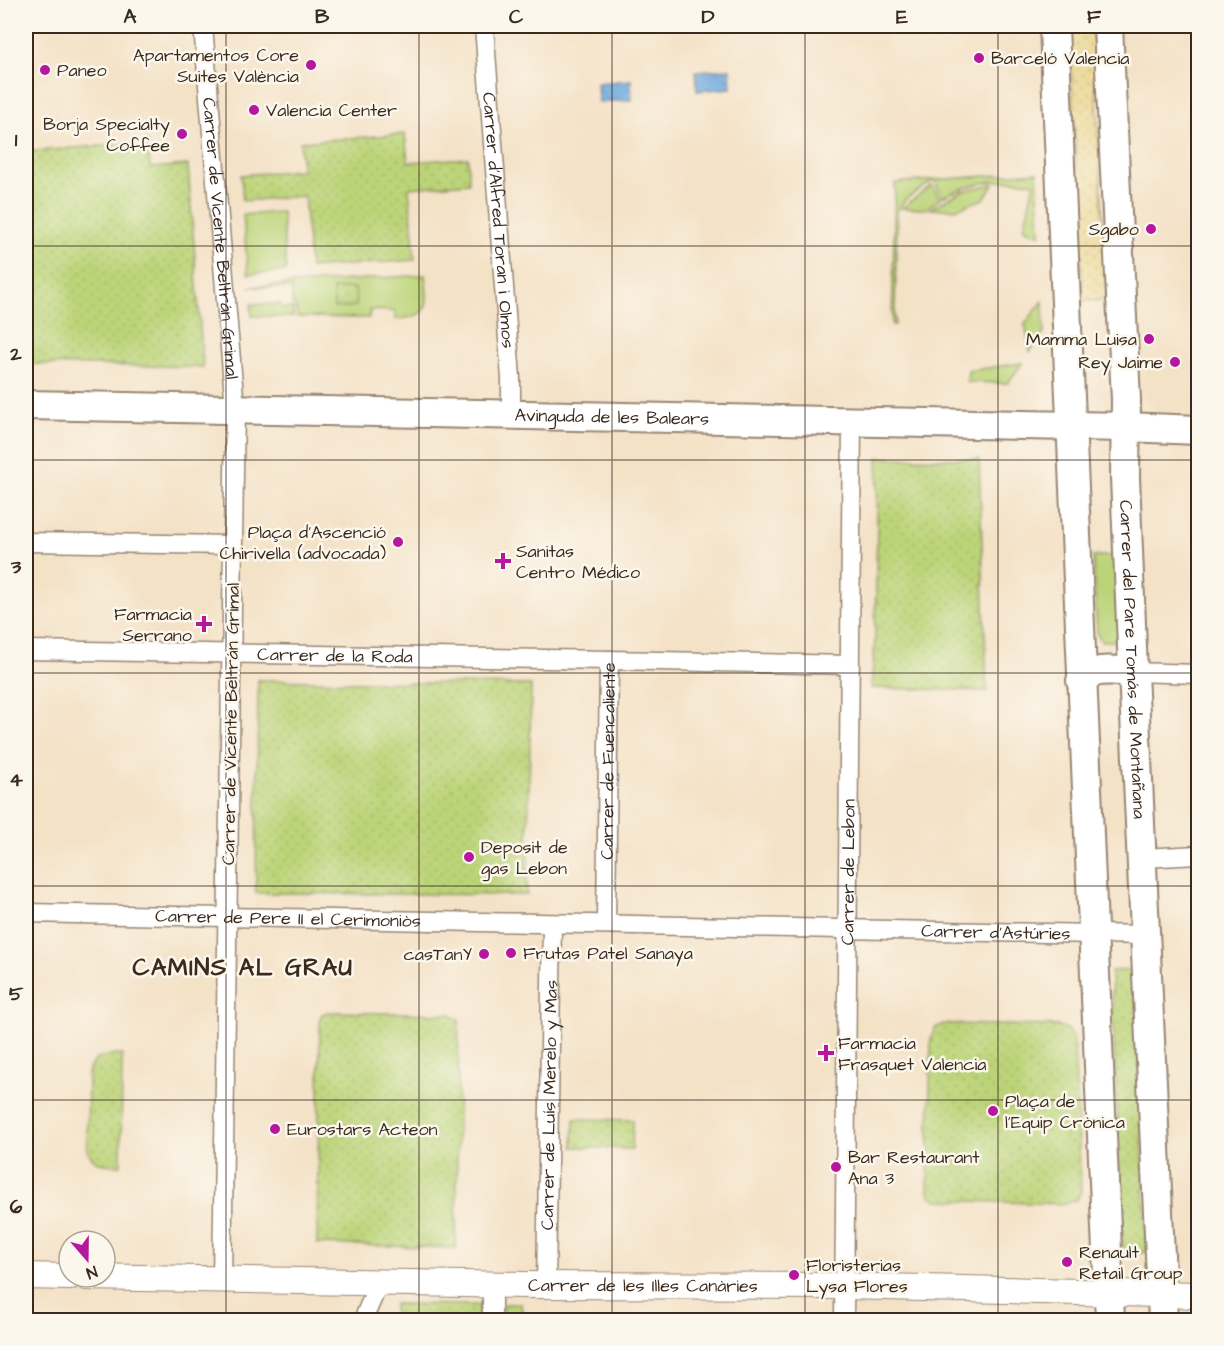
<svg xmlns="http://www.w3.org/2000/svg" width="1224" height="1346" viewBox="0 0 1224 1346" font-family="'Architects Daughter',sans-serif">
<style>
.green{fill:#bcd478;stroke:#7c7f4b;stroke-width:1.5}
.sand{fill:url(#sand-dots);stroke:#94825e;stroke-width:1.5}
.park{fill:url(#park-dots);stroke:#7c7f4b;stroke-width:1.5}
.water{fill:url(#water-ripples);stroke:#54687d;stroke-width:1.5}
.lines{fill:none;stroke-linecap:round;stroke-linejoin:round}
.street-casing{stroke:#988672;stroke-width:21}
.secondary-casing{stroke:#988672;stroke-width:28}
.primary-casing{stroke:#988672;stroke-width:32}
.street{stroke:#fff;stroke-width:18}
.secondary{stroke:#fff;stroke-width:26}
.primary{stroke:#fff;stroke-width:28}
.grid{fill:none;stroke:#3b2a1e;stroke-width:1.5;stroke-opacity:0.55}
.poi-dot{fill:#b5179e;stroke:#fbf7ec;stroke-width:2}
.labels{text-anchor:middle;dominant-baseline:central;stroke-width:5;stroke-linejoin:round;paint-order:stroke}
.poi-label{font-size:18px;fill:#3b2a1e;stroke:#fbf7ec;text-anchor:start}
.street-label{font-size:18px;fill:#3b2a1e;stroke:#fbf7ec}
.district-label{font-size:24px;font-weight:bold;letter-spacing:1.5px;fill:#3b2a1e;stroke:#fbf7ec}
.neatline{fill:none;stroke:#3b2a1e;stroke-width:2}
.grid-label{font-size:20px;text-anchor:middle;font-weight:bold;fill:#3b2a1e}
</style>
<defs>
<pattern id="sand-dots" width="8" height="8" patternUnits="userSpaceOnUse" patternTransform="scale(1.5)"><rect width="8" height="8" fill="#eeda9e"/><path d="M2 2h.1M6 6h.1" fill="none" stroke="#cdbb88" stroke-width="1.8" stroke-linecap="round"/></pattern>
<pattern id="park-dots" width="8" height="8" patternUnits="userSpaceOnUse" patternTransform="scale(1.5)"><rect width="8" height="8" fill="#bcd478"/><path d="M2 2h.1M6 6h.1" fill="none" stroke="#a2b667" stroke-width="1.8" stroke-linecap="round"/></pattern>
<pattern id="water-ripples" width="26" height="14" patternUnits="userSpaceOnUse" patternTransform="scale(1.5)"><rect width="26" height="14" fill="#6ca7dc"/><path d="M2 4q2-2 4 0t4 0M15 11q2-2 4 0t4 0" fill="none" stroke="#5a88b2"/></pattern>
</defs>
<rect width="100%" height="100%" fill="#fbf7ec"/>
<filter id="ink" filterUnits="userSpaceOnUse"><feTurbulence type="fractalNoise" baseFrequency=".0167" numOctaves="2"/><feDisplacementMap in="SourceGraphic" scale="12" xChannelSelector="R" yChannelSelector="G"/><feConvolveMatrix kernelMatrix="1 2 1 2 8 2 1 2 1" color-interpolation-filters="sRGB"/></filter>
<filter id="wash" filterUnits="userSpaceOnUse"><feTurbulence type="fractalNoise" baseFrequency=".008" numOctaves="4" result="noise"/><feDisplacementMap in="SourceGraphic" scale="24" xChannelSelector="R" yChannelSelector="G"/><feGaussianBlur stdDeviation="1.35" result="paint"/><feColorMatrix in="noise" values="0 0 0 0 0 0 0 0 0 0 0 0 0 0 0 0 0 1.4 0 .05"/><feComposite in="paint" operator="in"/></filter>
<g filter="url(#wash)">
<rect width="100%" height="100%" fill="#f4e2c7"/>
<g class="green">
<path d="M1037,172L1040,235L1024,228L1034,183C1002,177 972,182 943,197L934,180L906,199L897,211L895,325H892L895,183Z"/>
<path d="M993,184L984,199L955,209H930L962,191Z"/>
<path d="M932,185L940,199L925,209L902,208Z"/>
<path d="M282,212L286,271L248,274L243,215Z"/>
<path d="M425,275C429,306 430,318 395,319V311L370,310L369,318L297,317L296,306L292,304V288L249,287Z"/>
<path d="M1043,301L1044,333L1030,352L1025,324Z"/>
<path d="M251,304H281V308H293V317L252,316Z"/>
<path d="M1022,363L1008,383L967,382L968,371Z"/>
<path d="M1116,555L1119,637L1114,641H1101L1097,634L1093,557Z"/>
<path d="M503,1304H521L523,1320H502Z"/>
</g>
<path class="sand" d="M1069,26H1093L1107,300L1083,301Z"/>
<g class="park">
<path d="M405,134L408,162L468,158L469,183L409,188L415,260L310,268L304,196L243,201L241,175L302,170L300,142Z"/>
<path d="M148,142L150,168L188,165L203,367L32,364L26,271V152Z"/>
<path d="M355,288L356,306L334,308L333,289Z"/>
<path d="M878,458L979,459L987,691L871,688L875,642Z"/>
<path d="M258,680L531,685L527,895L256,893Z"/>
<path d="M1135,970L1147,1252L1123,1253L1111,971Z"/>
<path d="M328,1012L451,1014L459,1020L456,1248L317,1244L320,1019L322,1014Z"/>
<path d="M944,1024L1059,1026L1069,1030L1074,1041L1081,1191L1077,1200L1066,1204L937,1200L930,1195L928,1186L931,1037L935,1028Z"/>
<path d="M122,1055L121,1165C105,1165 93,1165 87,1149L88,1075C91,1055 105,1055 122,1055Z"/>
<path d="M574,1119L633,1120L632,1149L573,1147Z"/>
<path d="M394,1304L479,1305V1320H394Z"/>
</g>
<g class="water">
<path d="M730,69L731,88L697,91L696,71Z"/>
<path d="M631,80L632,100L598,102L597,83Z"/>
</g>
</g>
<g filter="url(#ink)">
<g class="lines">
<g class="street-casing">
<g id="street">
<path id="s1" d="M203,26L235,408L222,1280"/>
<path id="s2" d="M484,26L511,378V415"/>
<path d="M26,542L233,545"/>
<path id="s3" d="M26,650L609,660"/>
<path d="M1133,672L1198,674"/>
<path d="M1143,858L1198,855"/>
<path id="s4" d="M26,913L1145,935"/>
<path id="s5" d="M606,923L609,660L850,665"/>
<path id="s6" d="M546,1285L552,924"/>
<path d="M363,1320L379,1283"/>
<path d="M492,1320V1285"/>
<path id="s7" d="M844,1320L852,421"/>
</g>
</g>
<g class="secondary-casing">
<g id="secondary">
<path d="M26,1276L69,1277"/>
<path id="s8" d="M87,1277L523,1285L844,1286L1198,1295"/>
</g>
</g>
<g class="primary-casing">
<g id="primary">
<path d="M1054,26L1110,1320"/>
<path id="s9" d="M1108,26L1126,400L1125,477L1133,672L1163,1320"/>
<path id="s10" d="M26,405L1126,427L1198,430"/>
<path d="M1081,681C1093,666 1116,671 1133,672"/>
</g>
</g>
<use href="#street" class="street"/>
<use href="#secondary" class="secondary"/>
<use href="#primary" class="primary"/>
</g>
</g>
<path class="grid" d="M226,26V1320M419,26V1320M612,26V1320M805,26V1320M998,26V1320M26,246H1198M26,460H1198M26,673H1198M26,886H1198M26,1100H1198"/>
<g class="poi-dot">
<circle cx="979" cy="58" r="6"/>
<circle cx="311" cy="65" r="6"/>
<circle cx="45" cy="70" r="6"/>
<circle cx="254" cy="110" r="6"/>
<circle cx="182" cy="134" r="6"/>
<circle cx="1151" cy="229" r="6"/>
<circle cx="1149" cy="339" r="6"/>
<circle cx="1175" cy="362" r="6"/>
<circle cx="398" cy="542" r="6"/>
<path d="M500 552h6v6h6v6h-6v6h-6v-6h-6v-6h6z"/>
<path d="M201 615h6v6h6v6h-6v6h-6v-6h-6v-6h6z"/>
<circle cx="469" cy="857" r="6"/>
<circle cx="511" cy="953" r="6"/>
<circle cx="484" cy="954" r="6"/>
<path d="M823 1044h6v6h6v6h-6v6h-6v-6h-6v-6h6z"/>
<circle cx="993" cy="1111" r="6"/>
<circle cx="275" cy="1129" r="6"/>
<circle cx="836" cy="1167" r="6"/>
<circle cx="1067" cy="1262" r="6"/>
<circle cx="794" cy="1275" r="6"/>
</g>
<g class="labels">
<g class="poi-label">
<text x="299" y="55" text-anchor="end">Apartamentos Core<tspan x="299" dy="21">Suites València</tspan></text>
<text x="991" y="58">Barceló Valencia</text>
<text x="57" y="70">Paneo</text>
<text x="266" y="110">Valencia Center</text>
<text x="170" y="124" text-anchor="end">Borja Specialty<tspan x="170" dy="21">Coffee</tspan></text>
<text x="1139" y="229" text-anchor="end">Sgabo</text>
<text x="1137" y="339" text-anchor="end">Mamma Luisa</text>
<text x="1163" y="362" text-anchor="end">Rey Jaime</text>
<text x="386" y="532" text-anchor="end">Plaça d'Ascenció<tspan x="386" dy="21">Chirivella (advocada)</tspan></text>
<text x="516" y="551">Sanitas<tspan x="516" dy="21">Centro Médico</tspan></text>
<text x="192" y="614" text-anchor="end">Farmacia<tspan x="192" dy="21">Serrano</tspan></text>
<text x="481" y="847">Deposit de<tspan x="481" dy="21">gas Lebon</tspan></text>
<text x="523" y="953">Frutas Patel Sanaya</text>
<text x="472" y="954" text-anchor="end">casTanY</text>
<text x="838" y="1043">Farmacia<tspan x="838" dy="21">Frasquet Valencia</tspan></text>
<text x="1005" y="1101">Plaça de<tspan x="1005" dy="21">l'Equip Crònica</tspan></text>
<text x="287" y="1129">Eurostars Acteon</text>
<text x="848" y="1157">Bar Restaurant<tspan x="848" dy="21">Ana 3</tspan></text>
<text x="1079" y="1252">Renault<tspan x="1079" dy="21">Retail Group</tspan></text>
<text x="806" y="1265">Floristerias<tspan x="806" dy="21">Lysa Flores</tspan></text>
</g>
<g class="street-label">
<text stroke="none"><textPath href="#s2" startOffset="195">Carrer d'Alfred Toran i Olmos</textPath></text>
<text stroke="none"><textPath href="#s1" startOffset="213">Carrer de Vicente Beltrán Grimal</textPath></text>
<text stroke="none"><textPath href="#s10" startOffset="586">Avinguda de les Balears</textPath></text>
<text stroke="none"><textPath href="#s3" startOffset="309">Carrer de la Roda</textPath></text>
<text stroke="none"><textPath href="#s9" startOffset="634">Carrer del Pare Tomás de Montañana</textPath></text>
<text transform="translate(231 724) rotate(-89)">Carrer de Vicente Beltrán Grimal</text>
<text stroke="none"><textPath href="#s5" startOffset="162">Carrer de Fuencaliente</textPath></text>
<text stroke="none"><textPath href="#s7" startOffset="448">Carrer de Lebon</textPath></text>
<text stroke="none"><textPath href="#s4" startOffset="262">Carrer de Pere II el Cerimoniòs</textPath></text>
<text stroke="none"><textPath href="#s4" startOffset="970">Carrer d'Astúries</textPath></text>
<text stroke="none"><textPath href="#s6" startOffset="180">Carrer de Luís Merelo y Mas</textPath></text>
<text stroke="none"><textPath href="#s8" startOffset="556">Carrer de les Illes Canàries</textPath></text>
</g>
<g class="district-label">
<text x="243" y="968">CAMINS AL GRAU</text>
</g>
</g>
<rect width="1224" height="1346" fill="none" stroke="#fbf7ec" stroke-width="66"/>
<g transform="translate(87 1259) rotate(160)"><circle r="28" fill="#fbf7ec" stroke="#aea59a" stroke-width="1.5"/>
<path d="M0-4.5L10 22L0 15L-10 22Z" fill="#b5179e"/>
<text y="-9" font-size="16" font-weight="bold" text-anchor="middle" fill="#3b2a1e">N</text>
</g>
<rect x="33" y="33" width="1158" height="1280" class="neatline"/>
<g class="grid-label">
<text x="130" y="23">A</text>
<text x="322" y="23">B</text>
<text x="516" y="23">C</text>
<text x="708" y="23">D</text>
<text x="902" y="23">E</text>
<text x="1094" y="23">F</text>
<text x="16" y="146">1</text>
<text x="16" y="360">2</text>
<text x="16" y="573">3</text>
<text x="16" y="786">4</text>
<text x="16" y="1000">5</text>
<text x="16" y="1213">6</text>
</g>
</svg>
